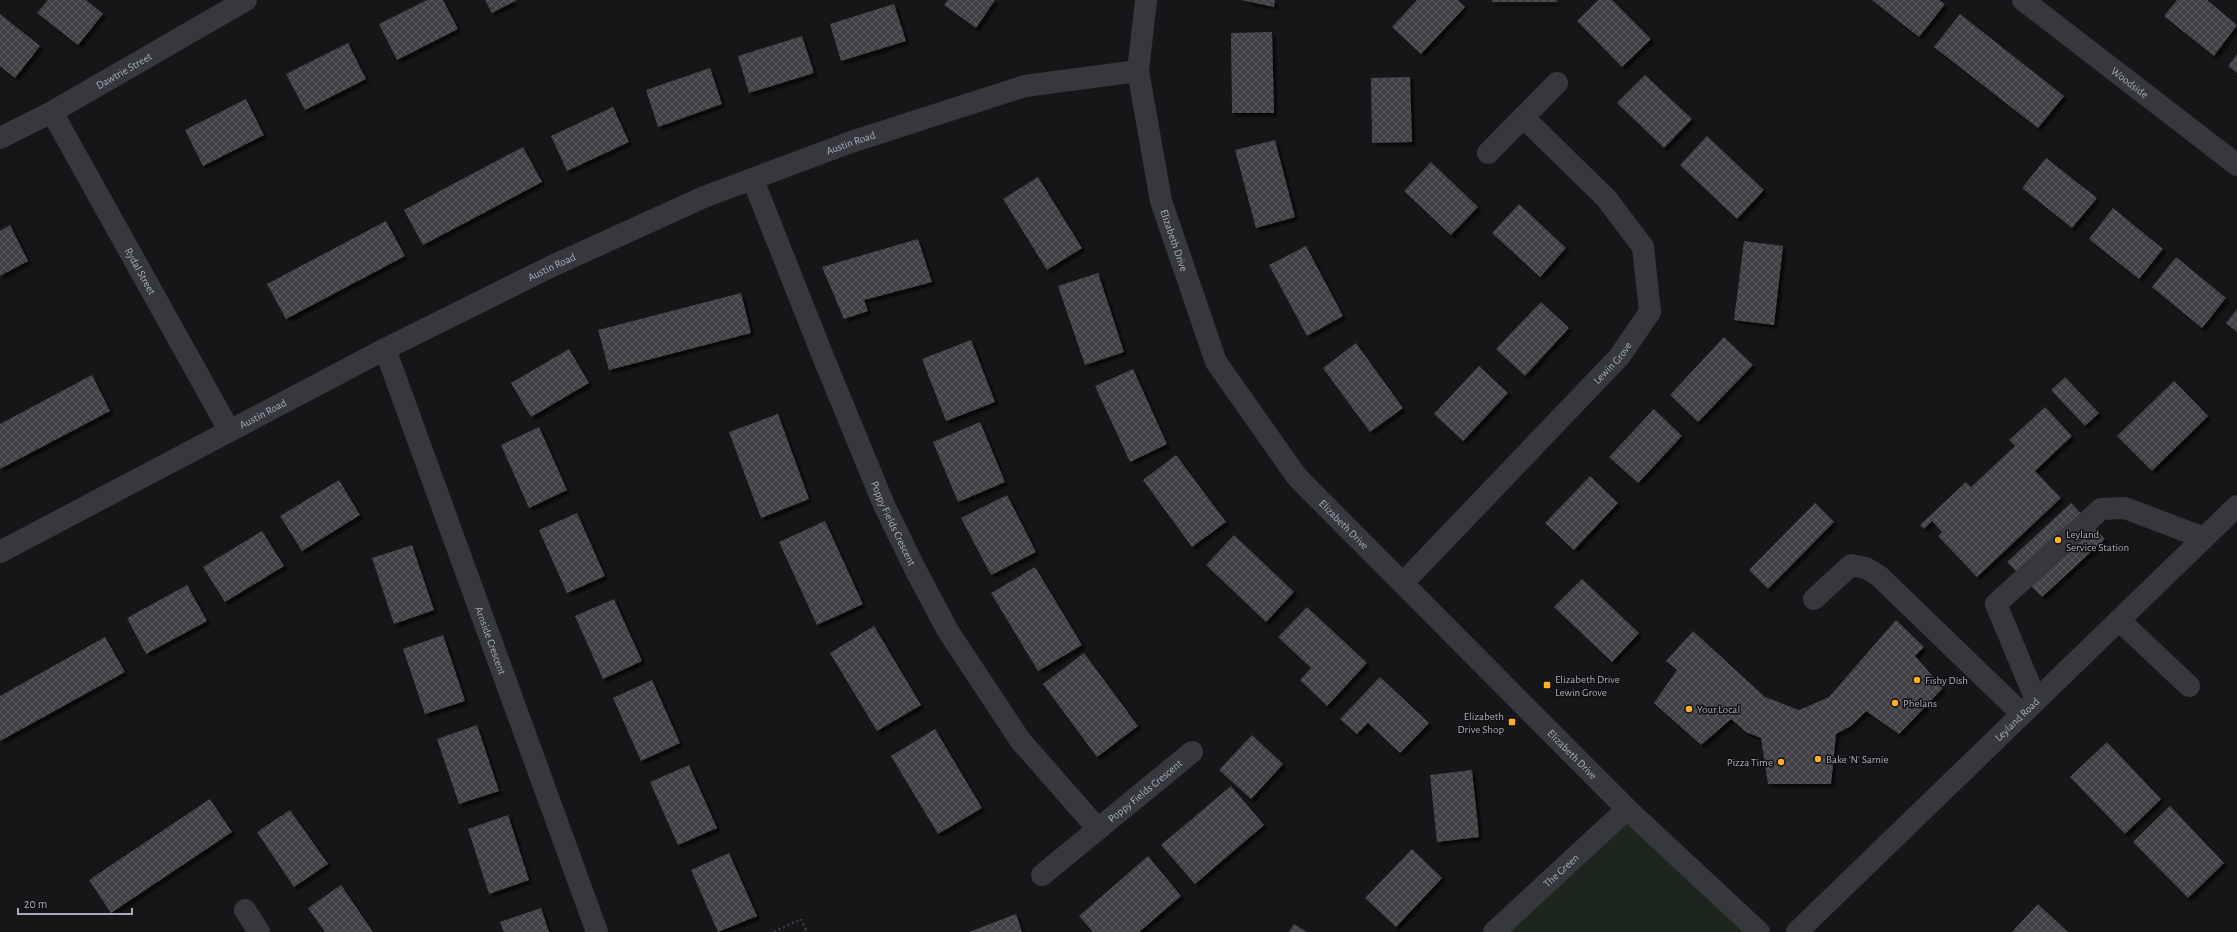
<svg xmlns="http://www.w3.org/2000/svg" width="2237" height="932" viewBox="0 0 2237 932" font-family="'Alegreya Sans',sans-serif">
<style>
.green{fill:#1d261e}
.building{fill:url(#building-cross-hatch);filter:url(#shadow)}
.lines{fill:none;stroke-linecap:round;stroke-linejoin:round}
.path{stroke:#3c3f44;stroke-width:2.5;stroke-dasharray:2 3;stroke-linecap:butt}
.minor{stroke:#36383d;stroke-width:22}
.poi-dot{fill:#ffaf27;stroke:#111113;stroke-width:1.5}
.labels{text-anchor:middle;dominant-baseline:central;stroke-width:3;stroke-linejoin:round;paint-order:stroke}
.street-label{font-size:11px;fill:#a7adb9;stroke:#111113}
.poi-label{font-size:11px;fill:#a7adb9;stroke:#111113;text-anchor:start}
</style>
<defs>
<pattern id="building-cross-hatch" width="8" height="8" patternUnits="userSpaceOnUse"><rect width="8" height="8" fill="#404145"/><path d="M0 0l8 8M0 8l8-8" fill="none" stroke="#595a5e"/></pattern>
<filter id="shadow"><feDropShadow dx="3.5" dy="3.5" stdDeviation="1" flood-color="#0009"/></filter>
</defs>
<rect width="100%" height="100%" fill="#161618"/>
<path class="green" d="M1627,809L1759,932H1499Z"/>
<g class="building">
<path d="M48,0H86L103,14L78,45L37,13Z"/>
<path d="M427,0H443L458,29L397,60L379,24Z"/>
<path d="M485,0H517L492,13Z"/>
<path d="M948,0H995L976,28L944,5Z"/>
<path d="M1241,0H1275L1274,7Z"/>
<path d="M1417,0H1458L1465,7L1421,54L1392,27Z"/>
<rect x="1492" y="0" width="65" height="2"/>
<path d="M1598,0H1612L1651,39L1622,67L1577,21Z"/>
<path d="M1872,0H1939L1945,4L1919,37Z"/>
<path d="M2177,0H2207L2237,25L2214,56L2164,16Z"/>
<path d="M894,4L906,41L841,61L830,24Z"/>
<path d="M0,14L40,46L15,78L0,66Z"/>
<path d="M1960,14L2064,96L2038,128L1934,47Z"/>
<path d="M1272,32L1274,113H1232L1231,33Z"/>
<path d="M802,36L814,73L749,93L738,56Z"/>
<path d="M348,43L366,79L305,110L286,74Z"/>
<path d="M2237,54V73L2228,66Z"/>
<path d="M710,68L722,104L658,127L646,90Z"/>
<path d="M1645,75L1692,119L1664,148L1617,103Z"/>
<path d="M1410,77L1412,142L1372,143L1371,78Z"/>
<path d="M246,99L264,135L203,166L185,130Z"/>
<path d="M613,107L629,142L567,171L551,136Z"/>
<path d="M1707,136L1764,190L1737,219L1680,165Z"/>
<path d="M1275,140L1295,217L1256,228L1235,150Z"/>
<path d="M523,147L542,182L423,245L404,210Z"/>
<path d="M2046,158L2097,198L2072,228L2022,188Z"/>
<path d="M1431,162L1478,207L1451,235L1404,191Z"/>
<path d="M1038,177L1082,248L1047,270L1003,199Z"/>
<path d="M1519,204L1566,248L1540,277L1492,233Z"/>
<path d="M2113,208L2163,249L2139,279L2089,239Z"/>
<path d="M386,221L405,256L286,319L267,284Z"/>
<path d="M10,225L28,261L0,276V231Z"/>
<path d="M918,239L932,282L864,300L868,311L844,319L822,267Z"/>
<path d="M1744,241L1783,246L1774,325L1734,320Z"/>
<path d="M1306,246L1343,316L1307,336L1269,265Z"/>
<path d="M2176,257L2226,298L2202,328L2152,287Z"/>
<path d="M1098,273L1124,352L1085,365L1058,286Z"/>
<path d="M741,293L751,333L609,370L598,330Z"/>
<path d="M1541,302L1569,328L1525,376L1496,349Z"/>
<path d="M2237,309V332L2226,323Z"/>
<path d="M1724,337L1753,365L1698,422L1670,395Z"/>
<path d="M971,340L995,402L946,421L922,359Z"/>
<path d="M1356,343L1403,408L1370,432L1323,368Z"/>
<path d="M569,349L589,383L531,417L511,383Z"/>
<path d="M1479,366L1508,393L1463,441L1434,414Z"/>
<path d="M1133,369L1167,444L1130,462L1095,386Z"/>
<path d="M92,375L110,411L0,469V424Z"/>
<path d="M2065,377L2099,413L2085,426L2051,390Z"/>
<path d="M2174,381L2208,416L2152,471L2117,436Z"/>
<path d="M2045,407L2072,436L2035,471L2061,498L1977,577L1938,536L1942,532L1932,521L1924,529L1920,525L1966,482L1971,487L2015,446L2009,440Z"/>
<path d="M1654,409L1682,436L1638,483L1609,457Z"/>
<path d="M778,414L809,499L761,518L729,432Z"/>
<path d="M980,422L1005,482L958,502L933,442Z"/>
<path d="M539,427L567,490L529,508L501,445Z"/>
<path d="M1176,455L1226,522L1192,547L1143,480Z"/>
<path d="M1590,476L1618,503L1574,550L1545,523Z"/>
<path d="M339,480L360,515L302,551L280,516Z"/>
<path d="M1007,495L1036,552L991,575L961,518Z"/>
<path d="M1815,503L1834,522L1768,589L1749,570Z"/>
<path d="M2071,503L2105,539L2042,597L2007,562Z"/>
<path d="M577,513L605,576L567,593L539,530Z"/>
<path d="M825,521L863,604L817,625L779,542Z"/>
<path d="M262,531L284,566L225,602L203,567Z"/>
<path d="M1234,535L1294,592L1266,622L1206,565Z"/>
<path d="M412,545L434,610L394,624L372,558Z"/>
<path d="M1035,567L1082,645L1038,671L991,593Z"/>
<path d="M1582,579L1639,633L1612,662L1554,607Z"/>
<path d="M187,585L207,621L146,654L127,618Z"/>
<path d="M614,599L642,661L603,679L575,616Z"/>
<path d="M1307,607L1367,663L1327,706L1300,680L1311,668L1278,637Z"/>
<path d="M1896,620L1924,647L1915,656L1943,688L1899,734L1866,711L1851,726L1836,734L1831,784H1768L1761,738L1746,732L1731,719L1701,745L1654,703L1677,670L1666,661L1693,631L1765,697L1799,710L1829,697Z"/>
<path d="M874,626L921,705L877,731L830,653Z"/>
<path d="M443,635L465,701L425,714L403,649Z"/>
<path d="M105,637L125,672L0,741V696Z"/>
<path d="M1084,653L1138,726L1097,757L1043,684Z"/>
<path d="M1380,677L1429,723L1400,753L1368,723L1357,734L1340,719Z"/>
<path d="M652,680L680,743L641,761L613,698Z"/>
<path d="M477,725L499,791L459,804L437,739Z"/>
<path d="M935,729L982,808L938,834L891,756Z"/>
<path d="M1252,735L1283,764L1251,799L1219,770Z"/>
<path d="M2107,742L2161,799L2125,834L2070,777Z"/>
<path d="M689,765L717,828L678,845L650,782Z"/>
<path d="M1472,770L1479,837L1437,842L1430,775Z"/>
<path d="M1231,786L1264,825L1195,884L1161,845Z"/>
<path d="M210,799L232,832L111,913L89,880Z"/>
<path d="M2170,806L2224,863L2188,898L2133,842Z"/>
<path d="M290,810L328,864L294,887L257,832Z"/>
<path d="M508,815L529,880L489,894L468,829Z"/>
<path d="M1412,849L1442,878L1396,927L1365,898Z"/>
<path d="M729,853L757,916L718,932L691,870Z"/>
<path d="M1148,856L1181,896L1139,932H1093L1079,916Z"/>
<path d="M341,885L373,932H325L308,908Z"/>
<path d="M2038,904L2068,932H2012Z"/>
<path d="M541,908L549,932H504L500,922Z"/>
<path d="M1016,914L1022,932H969Z"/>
<path d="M1294,924L1307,932H1289Z"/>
</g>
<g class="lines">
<path class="path" d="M774,932L801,919L807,932"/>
<g class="minor">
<path id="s1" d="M1146,0L1138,71L1161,201L1216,362L1297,477L1627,809L1759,932"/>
<path id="s2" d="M2023,0L2237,165"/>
<path id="s3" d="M52,112L229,430"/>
<path id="s4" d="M0,138L52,112L246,0"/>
<path d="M1488,153L1557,83"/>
<path id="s5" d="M753,180L824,359L884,505L915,569L948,631L1020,740L1098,829"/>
<path id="s6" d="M385,349L597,932"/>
<path id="s7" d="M0,552L385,349L550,267L704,197L851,142L1025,86L1138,71"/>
<path id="s8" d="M1403,583L1619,357L1650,312L1643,247L1606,198L1523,117"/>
<path d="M1814,599L1851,565L1866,568L1879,576L2022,714"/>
<path d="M2119,620L2189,686"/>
<path d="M2036,700L1996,604L2101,509L2125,508L2204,538"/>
<path id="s9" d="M1042,875L1192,752"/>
<path d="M245,910L259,932"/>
<path id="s10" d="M1494,932L1627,809"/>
<path id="s11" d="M1797,932L2237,506"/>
</g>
</g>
<g class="poi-dot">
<circle cx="2058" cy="540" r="4"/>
<circle cx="1917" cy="680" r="4"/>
<rect x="1543" y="681" width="8" height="8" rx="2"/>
<circle cx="1895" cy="703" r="4"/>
<circle cx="1689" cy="709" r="4"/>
<rect x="1508" y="718" width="8" height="8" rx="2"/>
<circle cx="1818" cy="759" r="4"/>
<circle cx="1781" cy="762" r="4"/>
</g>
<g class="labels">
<g class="street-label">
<text stroke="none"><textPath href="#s4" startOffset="141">Dawtrie Street</textPath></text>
<text stroke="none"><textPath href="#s2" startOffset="135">Woodside</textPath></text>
<text stroke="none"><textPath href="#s7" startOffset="945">Austin Road</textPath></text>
<text stroke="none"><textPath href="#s1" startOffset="245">Elizabeth Drive</textPath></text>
<text stroke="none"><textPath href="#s7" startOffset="621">Austin Road</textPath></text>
<text stroke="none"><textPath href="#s3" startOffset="182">Rydal Street</textPath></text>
<text stroke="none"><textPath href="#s8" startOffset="304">Lewin Grove</textPath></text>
<text stroke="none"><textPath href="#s7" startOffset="297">Austin Road</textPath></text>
<text stroke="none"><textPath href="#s5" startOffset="371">Poppy Fields Crescent</textPath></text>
<text stroke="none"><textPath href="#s1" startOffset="581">Elizabeth Drive</textPath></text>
<text stroke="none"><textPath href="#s6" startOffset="310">Arnside Crescent</textPath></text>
<text stroke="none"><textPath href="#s11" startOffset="306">Leyland Road</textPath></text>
<text stroke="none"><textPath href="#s1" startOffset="905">Elizabeth Drive</textPath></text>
<text stroke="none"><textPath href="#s9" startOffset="133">Poppy Fields Crescent</textPath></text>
<text stroke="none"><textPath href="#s10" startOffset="91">The Green</textPath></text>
</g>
<g class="poi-label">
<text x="2066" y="534">Leyland<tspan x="2066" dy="13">Service Station</tspan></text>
<text x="1555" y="679">Elizabeth Drive<tspan x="1555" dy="13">Lewin Grove</tspan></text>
<text x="1925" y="680">Fishy Dish</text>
<text x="1903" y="703">Phelans</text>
<text x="1697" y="709">Your Local</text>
<text x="1504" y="716" text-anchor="end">Elizabeth<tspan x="1504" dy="13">Drive Shop</tspan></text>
<text x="1826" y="759">Bake 'N' Sarnie</text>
<text x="1773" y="762" text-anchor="end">Pizza Time</text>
</g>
</g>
<path d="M18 908v6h114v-6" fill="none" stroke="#a7adb9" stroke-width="2"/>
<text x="24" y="908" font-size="12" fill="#a7adb9" stroke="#111113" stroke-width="3" paint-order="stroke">20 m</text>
</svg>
